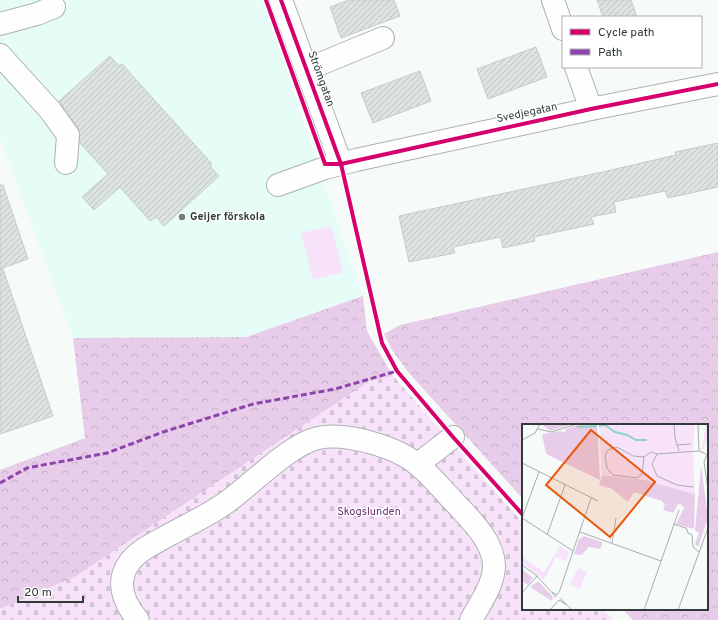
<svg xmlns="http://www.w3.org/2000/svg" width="718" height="620" viewBox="0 0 718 620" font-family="Overpass,sans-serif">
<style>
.built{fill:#e5fcf7}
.forest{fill:url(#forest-crowns)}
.cemetery{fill:url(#cemetery-stones)}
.park{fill:#f8e2fa}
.building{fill:url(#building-hatch);stroke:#c4ccca}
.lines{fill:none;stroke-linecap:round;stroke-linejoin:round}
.minor-casing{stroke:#abb2b0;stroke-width:24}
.minor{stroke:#fefefe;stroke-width:22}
.quiet{stroke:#8e44ad;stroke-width:3;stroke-dasharray:6 3;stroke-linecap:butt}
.cycleway-casing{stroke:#fff;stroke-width:6}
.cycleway{stroke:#d6006c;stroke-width:4}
.poi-dot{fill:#757e7d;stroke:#fff;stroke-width:1.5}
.labels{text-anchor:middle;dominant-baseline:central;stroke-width:3;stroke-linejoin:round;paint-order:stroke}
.street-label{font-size:11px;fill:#303b39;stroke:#fff}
.poi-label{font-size:11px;font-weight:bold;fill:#303b39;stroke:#fff;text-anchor:start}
.park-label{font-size:11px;fill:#703171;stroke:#fff}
.inset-river{fill:none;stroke:#90d3c7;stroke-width:2}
.inset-road{fill:none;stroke:#a7aead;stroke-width:1}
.view{fill:#e8590c;fill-opacity:0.15;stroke:#e8590c;stroke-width:2}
.inset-edge{fill:none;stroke:#303b39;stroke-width:2}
</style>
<defs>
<pattern id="forest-crowns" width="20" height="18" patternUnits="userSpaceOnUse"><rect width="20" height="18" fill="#e8cdea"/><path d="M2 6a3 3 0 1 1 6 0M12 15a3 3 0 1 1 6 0" fill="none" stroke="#c7b1c9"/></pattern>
<pattern id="cemetery-stones" width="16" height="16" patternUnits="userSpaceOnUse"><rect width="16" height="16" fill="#f8e2fa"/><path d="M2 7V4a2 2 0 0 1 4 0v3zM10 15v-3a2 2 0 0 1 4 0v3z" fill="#d5c3d7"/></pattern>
<pattern id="building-hatch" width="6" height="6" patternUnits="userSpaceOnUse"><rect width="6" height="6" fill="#dce3e1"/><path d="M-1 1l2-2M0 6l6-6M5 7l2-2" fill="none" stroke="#bdc4c2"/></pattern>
</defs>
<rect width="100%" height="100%" fill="#f6fbfa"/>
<path class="built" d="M0,0H262L363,296L246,337L73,338L0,138Z"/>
<g class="forest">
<path d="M718,252V620H633L622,609H707V425H523V499L408,372L392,350L384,334L400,325Z"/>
<path d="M363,296L367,331L393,376L370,381L75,577L0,609V470L85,438L73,338L246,337Z"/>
</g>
<path class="cemetery" d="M393,376L523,523V609H603L614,620H0V609L75,577L370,381Z"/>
<path class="park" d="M331,226L343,272L313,280L301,233Z"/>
<g class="building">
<path d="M349,0H394L400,16L341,38L330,7Z"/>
<path d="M597,0H631L637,17H603Z"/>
<path d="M536,47L547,77L488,99L477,69Z"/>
<path d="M110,56L119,66L122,64L212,164L210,166L219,176L164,226L156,217L150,221L120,187L94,210L82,197L108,174L80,143L78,128L59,101Z"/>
<path d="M420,71L431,101L373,123L361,93Z"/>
<path d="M718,143V187L668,198L665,191L614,202L616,212L591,217L594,224L534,237L535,241L503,248L500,237L453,247L455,253L409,262L399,216L607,171L676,155L675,152Z"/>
<path d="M0,185H3L28,259L0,269Z"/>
<path d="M3,269L53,416L0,434V270Z"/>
</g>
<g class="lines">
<g class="minor-casing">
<g id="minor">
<path d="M281,0L341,164"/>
<path d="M553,0L563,29"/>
<path d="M0,24L37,14L54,7"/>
<path d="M0,55L50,110L68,135L66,163"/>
<path d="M576,67L591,109"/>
<path d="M308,69L383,38"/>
<path d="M278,185L325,168L356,160L591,109L718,84"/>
<path d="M418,464L453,437"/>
<path d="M138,620C127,607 117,588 125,570C133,552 153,544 169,535C189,524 209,515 227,502C251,485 290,444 318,438C346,432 397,447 418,465C433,477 445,493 458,506C473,522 493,542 494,565C494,585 480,603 471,620"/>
</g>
</g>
<use href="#minor" class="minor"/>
<path class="quiet" d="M0,483L27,468L107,453L163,432L253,404L335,389L397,371"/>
<g class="cycleway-casing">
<g id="cycleway">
<path d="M266,0L325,164H341L591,109L718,84"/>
<path d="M281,0L341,164L382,343L397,371L453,437L523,515"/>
</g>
</g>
<use href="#cycleway" class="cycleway"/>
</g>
<circle class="poi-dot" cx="182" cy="217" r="4"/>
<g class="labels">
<g class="street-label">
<text transform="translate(321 79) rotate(70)">Strömgatan</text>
<text transform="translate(527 113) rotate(-12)">Svedjegatan</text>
</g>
<g class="poi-label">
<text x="190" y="217">Geijer förskola</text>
</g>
<g class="park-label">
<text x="369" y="512">Skogslunden</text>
</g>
</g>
<g transform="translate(522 424)">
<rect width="186" height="186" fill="#f6fbfa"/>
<path d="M179,0H186V15L180,27L178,25L180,23L184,2ZM38,122L47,128L44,137L34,133L22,156L0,139V133L22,148Z" fill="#f8e2fa"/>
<path d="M51,0L28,7L21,1V0ZM58,0H75L78,56L24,30L20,10L39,7L42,9L44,5ZM179,41L186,94L176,123L173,120L177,109L173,106ZM80,51L123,56L173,70L172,105L154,100L162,84L160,81L156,80L151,89L141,86L143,81L140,77L112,68L106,78L90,65L77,61ZM62,112L80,118V121L78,125L67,123L59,131L52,130L57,115ZM0,145L11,154L6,161L0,157ZM16,157L31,173L30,177L8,163Z" fill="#e8cdea"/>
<path d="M77,0H173L171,27L173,70L123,56L80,51Z" fill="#f8e2fa"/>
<path d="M56,144L65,148L58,165L48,161Z" fill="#f8e2fa"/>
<path class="inset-river" d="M77,2L83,1L93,8L105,11L114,16H125M55,3L75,2"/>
<path class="inset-road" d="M152,0L153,14L157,27M176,0L177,27L184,30M16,5L29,8L55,0M0,16L13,9L18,0M155,21L169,20M186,28L182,38L186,65M122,33L111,32L95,23L86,26L83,32L85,44L91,51L115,54L120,50L122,33L129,28L135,30M0,39L76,77M171,63L155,61L135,52L130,40L135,30L177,27M0,94L51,127M0,94L17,48M151,100L164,104L166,109L170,111L171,123L177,128M58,108L139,137M25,111L43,61M90,119L94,94M0,141L15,152L34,173M30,168L35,171L38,166L69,74M0,169L15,152M38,174L50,186M28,186L37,176L45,181M122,186L157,86M156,186L186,104"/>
<path class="view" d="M69,6L133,58L88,113L24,61Z"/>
<rect width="186" height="186" class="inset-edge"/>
</g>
<rect x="562" y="16" width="140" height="52" fill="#ffffff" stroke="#acb1b0"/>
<rect x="570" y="29" width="20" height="6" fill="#d6006c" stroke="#acb1b0"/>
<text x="598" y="36" font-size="12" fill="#303b39">Cycle path</text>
<rect x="570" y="49" width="20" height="6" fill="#8e44ad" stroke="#acb1b0"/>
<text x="598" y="56" font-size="12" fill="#303b39">Path</text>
<path d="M18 596v6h65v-6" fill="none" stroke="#303b39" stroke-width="2"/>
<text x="24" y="596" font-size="12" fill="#303b39" stroke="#ffffff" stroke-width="3" paint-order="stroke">20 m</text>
</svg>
